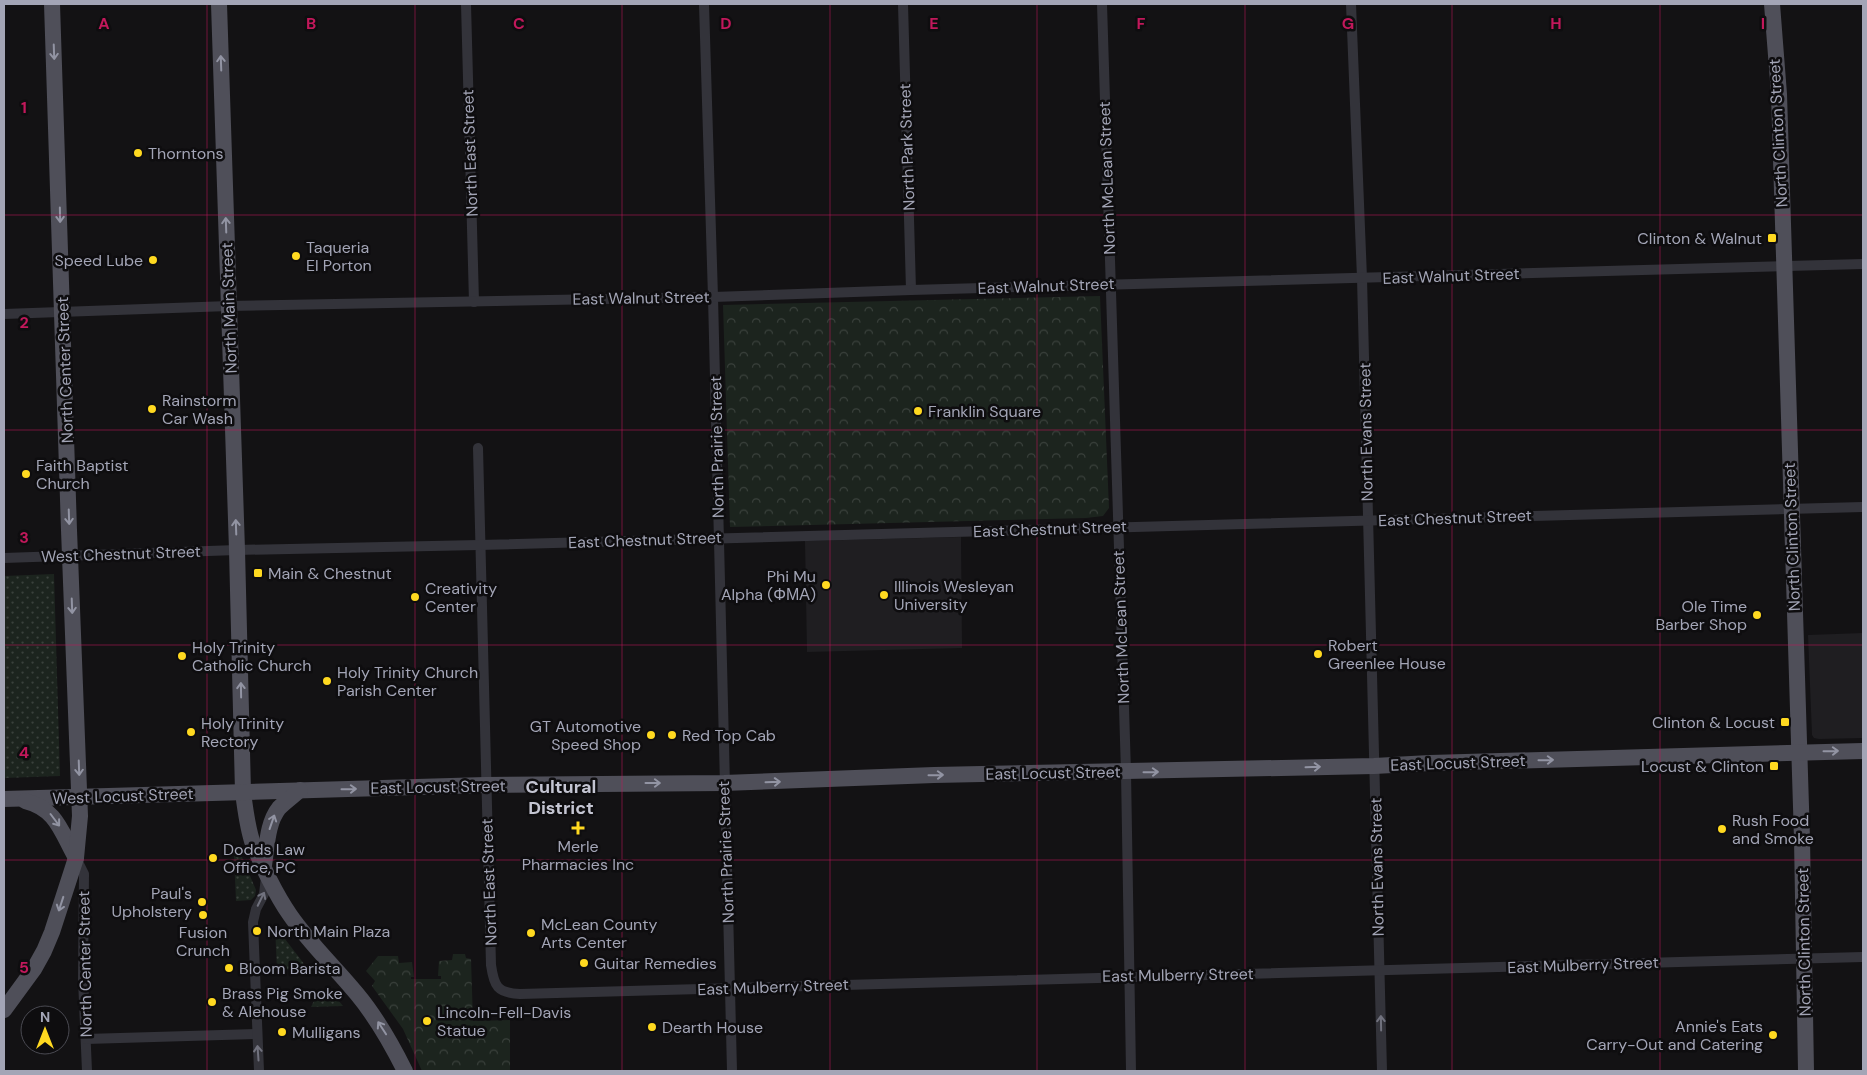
<svg xmlns="http://www.w3.org/2000/svg" width="1867" height="1075" viewBox="0 0 1867 1075" font-family="'DM Sans',sans-serif">
<style>
.built{fill:#1f1e21}
.grass{fill:url(#grass-dots)}
.park{fill:url(#park-crowns)}
.lines{fill:none;stroke-linecap:round;stroke-linejoin:round}
.street{stroke:#33333a;stroke-width:10}
.primary{stroke:#4f4f59;stroke-width:16}
.oneway{stroke:#9294a3}
.oneway2{stroke:#71727e}
.grid{fill:none;stroke:#c2185b;stroke-width:1;stroke-opacity:0.55}
.poi-dot{fill:#ffd920;stroke:#0e0d0f;stroke-width:2}
.labels{text-anchor:middle;dominant-baseline:central;stroke-width:5;stroke-linejoin:round;paint-order:stroke}
.street-label{font-size:16px;fill:#a3a5b6;stroke:#0e0d0f}
.poi-label{font-size:16px;fill:#a3a5b6;stroke:#0e0d0f;text-anchor:start}
.neighbourhood-label{font-size:18px;font-weight:bold;fill:#c4c5d2;stroke:#0e0d0f}
.grid-label{font-size:16px;text-anchor:middle;font-weight:bold;fill:#c2185b;stroke:#0e0d0f;stroke-width:5;stroke-linejoin:round;paint-order:stroke}
</style>
<defs>
<pattern id="grass-dots" width="8" height="8" patternUnits="userSpaceOnUse" patternTransform="scale(1.25)"><rect width="8" height="8" fill="#1c241e"/><path d="M2 2h.1M6 6h.1" fill="none" stroke="#3a413c" stroke-width="1.8" stroke-linecap="round"/></pattern>
<pattern id="park-crowns" width="20" height="18" patternUnits="userSpaceOnUse" patternTransform="scale(1.25)"><rect width="20" height="18" fill="#1c241e"/><path d="M2 6a3 3 0 1 1 6 0M12 15a3 3 0 1 1 6 0" fill="none" stroke="#3a413c"/></pattern>
</defs>
<rect width="100%" height="100%" fill="#131214"/>
<g class="built">
<path d="M961,537L962,648L807,652L805,541Z"/>
<path d="M1863,633V738L1819,739L1814,738L1812,735L1808,635Z"/>
</g>
<g class="grass">
<path d="M54,574L60,776L4,778V576Z"/>
<path d="M239,850L256,890L255,896L251,900L236,901L234,856Z"/>
<path d="M275,926L308,969L277,970Z"/>
<path d="M317,995H334L343,1006L311,1007Z"/>
</g>
<g class="park">
<path d="M1100,296L1109,508L1103,516L1086,518L730,527L723,305Z"/>
<path d="M453,954H465L466,958L471,959L473,1021L510,1020V1071H422L403,1029L372,986L375,981L366,971L378,956H398L399,963L412,962L414,977H411V979H441V976H438L439,961L452,960Z"/>
</g>
<g class="lines">
<g class="street">
<path d="M466,4L474,302"/>
<path d="M704,4L713,297L732,1071"/>
<path d="M903,4L911,290"/>
<path d="M1102,4L1126,772L1131,1071"/>
<path d="M1351,4L1362,278L1382,1071"/>
<path d="M4,314L229,306L713,297L911,290L1863,264"/>
<path d="M478,448L491,965C494,986 497,993 520,994C967,979 1415,970 1863,957"/>
<path d="M4,558L237,550L479,545L1863,507"/>
<path d="M76,858L84,874L83,979L87,1071"/>
<path d="M86,1039L256,1034"/>
<path d="M259,1071L253,922L256,909L264,894L266,877"/>
</g>
<g class="primary">
<path d="M219,4L237,550L243,792C245,808 247,825 252,841C261,864 276,895 290,915C310,944 335,967 357,994C377,1018 391,1043 405,1071"/>
<path d="M1772,4L1779,94L1802,839L1806,1071"/>
<path d="M4,799L485,785L724,783L934,775L1374,766L1430,763L1863,751"/>
<path d="M25,801C57,809 61,832 76,858"/>
<path d="M264,865C267,847 267,823 279,808C285,802 293,796 300,790"/>
<path d="M4,1010L34,969L44,951L52,932L76,858L80,816L69,530L52,4"/>
</g>
</g>
<defs><path id="oneway-shaft" d="M-6 0H5M1.5-3L5.5 0L1.5 3" fill="none" stroke-width="1.6" stroke-linecap="round" stroke-linejoin="round" transform="scale(1.25)"/></defs>
<g class="oneway">
<use href="#oneway-shaft" transform="translate(54 52) rotate(88)"/>
<use href="#oneway-shaft" transform="translate(221 63) rotate(-92)"/>
<use href="#oneway-shaft" transform="translate(60 215) rotate(89)"/>
<use href="#oneway-shaft" transform="translate(226 225) rotate(-92)"/>
<use href="#oneway-shaft" transform="translate(69 517) rotate(88)"/>
<use href="#oneway-shaft" transform="translate(236 527) rotate(-92)"/>
<use href="#oneway-shaft" transform="translate(72 606) rotate(88)"/>
<use href="#oneway-shaft" transform="translate(241 690) rotate(-91)"/>
<use href="#oneway-shaft" transform="translate(1831 751) rotate(-1)"/>
<use href="#oneway-shaft" transform="translate(1546 760) rotate(-1)"/>
<use href="#oneway-shaft" transform="translate(1313 767) rotate(-2)"/>
<use href="#oneway-shaft" transform="translate(79 768) rotate(88)"/>
<use href="#oneway-shaft" transform="translate(1151 772) rotate(-1)"/>
<use href="#oneway-shaft" transform="translate(936 775) rotate(-1)"/>
<use href="#oneway-shaft" transform="translate(773 782) rotate(-2)"/>
<use href="#oneway-shaft" transform="translate(653 783)"/>
<use href="#oneway-shaft" transform="translate(349 789) rotate(-1)"/>
<use href="#oneway-shaft" transform="translate(55 820) rotate(53)"/>
<use href="#oneway-shaft" transform="translate(272 822) rotate(-71)"/>
<use href="#oneway-shaft" transform="translate(61 904) rotate(108)"/>
<use href="#oneway-shaft" transform="translate(382 1028) rotate(-123)"/>
</g>
<g class="oneway2">
<use href="#oneway-shaft" transform="translate(261 899) rotate(-64)"/>
<use href="#oneway-shaft" transform="translate(1381 1023) rotate(-91)"/>
<use href="#oneway-shaft" transform="translate(258 1053) rotate(-94)"/>
</g>
<path class="grid" d="M207,4V1071M415,4V1071M622,4V1071M830,4V1071M1037,4V1071M1245,4V1071M1452,4V1071M1660,4V1071M4,215H1863M4,430H1863M4,645H1863M4,860H1863"/>
<g class="poi-dot">
<circle cx="138" cy="153" r="5"/>
<rect x="1767" y="233" width="10" height="10" rx="2.5"/>
<circle cx="296" cy="256" r="5"/>
<circle cx="153" cy="260" r="5"/>
<circle cx="152" cy="409" r="5"/>
<circle cx="918" cy="411" r="5"/>
<circle cx="26" cy="474" r="5"/>
<rect x="253" y="568" width="10" height="10" rx="2.5"/>
<circle cx="826" cy="585" r="5"/>
<circle cx="884" cy="595" r="5"/>
<circle cx="415" cy="597" r="5"/>
<circle cx="1757" cy="615" r="5"/>
<circle cx="1318" cy="654" r="5"/>
<circle cx="182" cy="656" r="5"/>
<circle cx="327" cy="681" r="5"/>
<rect x="1780" y="717" width="10" height="10" rx="2.5"/>
<circle cx="191" cy="732" r="5"/>
<circle cx="651" cy="735" r="5"/>
<circle cx="672" cy="735" r="5"/>
<rect x="1769" y="761" width="10" height="10" rx="2.5"/>
<path d="M575.5 820.5h5v5h5v5h-5v5h-5v-5h-5v-5h5z"/>
<circle cx="1722" cy="829" r="5"/>
<circle cx="213" cy="858" r="5"/>
<circle cx="202" cy="902" r="5"/>
<circle cx="203" cy="915" r="5"/>
<circle cx="257" cy="931" r="5"/>
<circle cx="531" cy="933" r="5"/>
<circle cx="584" cy="963" r="5"/>
<circle cx="229" cy="968" r="5"/>
<circle cx="212" cy="1002" r="5"/>
<circle cx="427" cy="1021" r="5"/>
<circle cx="652" cy="1027" r="5"/>
<circle cx="282" cy="1032" r="5"/>
<circle cx="1773" cy="1035" r="5"/>
</g>
<g class="labels">
<g class="street-label">
<text transform="translate(1778 133) rotate(-93)">North Clinton Street</text>
<text transform="translate(907 147) rotate(-92)">North Park Street</text>
<text transform="translate(470 153) rotate(-92)">North East Street</text>
<text transform="translate(1107 178) rotate(-92)">North McLean Street</text>
<text transform="translate(1451 276) rotate(-2)">East Walnut Street</text>
<text transform="translate(1046 286) rotate(-2)">East Walnut Street</text>
<text transform="translate(641 298) rotate(-1)">East Walnut Street</text>
<text transform="translate(229 308) rotate(-92)">North Main Street</text>
<text transform="translate(65 370) rotate(-92)">North Center Street</text>
<text transform="translate(1366 432) rotate(-91)">North Evans Street</text>
<text transform="translate(717 447) rotate(-91)">North Prairie Street</text>
<text transform="translate(1455 518) rotate(-2)">East Chestnut Street</text>
<text transform="translate(1050 529) rotate(-2)">East Chestnut Street</text>
<text transform="translate(1792 537) rotate(-92)">North Clinton Street</text>
<text transform="translate(645 540) rotate(-2)">East Chestnut Street</text>
<text transform="translate(121 554) rotate(-2)">West Chestnut Street</text>
<text transform="translate(1121 627) rotate(-92)">North McLean Street</text>
<text transform="translate(1458 763) rotate(-2)">East Locust Street</text>
<text transform="translate(1053 773) rotate(-1)">East Locust Street</text>
<text transform="translate(438 787) rotate(-1)">East Locust Street</text>
<text transform="translate(123 796) rotate(-2)">West Locust Street</text>
<text transform="translate(726 852) rotate(-92)">North Prairie Street</text>
<text transform="translate(1377 867) rotate(-91)">North Evans Street</text>
<text transform="translate(489 882) rotate(-92)">North East Street</text>
<text transform="translate(1804 942) rotate(-91)">North Clinton Street</text>
<text transform="translate(85 964) rotate(-91)">North Center Street</text>
<text transform="translate(1583 965) rotate(-2)">East Mulberry Street</text>
<text transform="translate(1178 975) rotate(-1)">East Mulberry Street</text>
<text transform="translate(773 987) rotate(-2)">East Mulberry Street</text>
</g>
<g class="poi-label">
<text x="148" y="153">Thorntons</text>
<text x="1762" y="238" text-anchor="end">Clinton &amp; Walnut</text>
<text x="306" y="247">Taqueria<tspan x="306" dy="18">El Porton</tspan></text>
<text x="143" y="260" text-anchor="end">Speed Lube</text>
<text x="162" y="400">Rainstorm<tspan x="162" dy="18">Car Wash</tspan></text>
<text x="928" y="411">Franklin Square</text>
<text x="36" y="465">Faith Baptist<tspan x="36" dy="18">Church</tspan></text>
<text x="268" y="573">Main &amp; Chestnut</text>
<text x="816" y="576" text-anchor="end">Phi Mu<tspan x="816" dy="18">Alpha (ΦΜΑ)</tspan></text>
<text x="894" y="586">Illinois Wesleyan<tspan x="894" dy="18">University</tspan></text>
<text x="425" y="588">Creativity<tspan x="425" dy="18">Center</tspan></text>
<text x="1747" y="606" text-anchor="end">Ole Time<tspan x="1747" dy="18">Barber Shop</tspan></text>
<text x="1328" y="645">Robert<tspan x="1328" dy="18">Greenlee House</tspan></text>
<text x="192" y="647">Holy Trinity<tspan x="192" dy="18">Catholic Church</tspan></text>
<text x="337" y="672">Holy Trinity Church<tspan x="337" dy="18">Parish Center</tspan></text>
<text x="1775" y="722" text-anchor="end">Clinton &amp; Locust</text>
<text x="201" y="723">Holy Trinity<tspan x="201" dy="18">Rectory</tspan></text>
<text x="641" y="726" text-anchor="end">GT Automotive<tspan x="641" dy="18">Speed Shop</tspan></text>
<text x="682" y="735">Red Top Cab</text>
<text x="1764" y="766" text-anchor="end">Locust &amp; Clinton</text>
<text x="1732" y="820">Rush Food<tspan x="1732" dy="18">and Smoke</tspan></text>
<text x="578" y="846" text-anchor="middle">Merle<tspan x="578" dy="18">Pharmacies Inc</tspan></text>
<text x="223" y="849">Dodds Law<tspan x="223" dy="18">Office, PC</tspan></text>
<text x="192" y="893" text-anchor="end">Paul's<tspan x="192" dy="18">Upholstery</tspan></text>
<text x="541" y="924">McLean County<tspan x="541" dy="18">Arts Center</tspan></text>
<text x="267" y="931">North Main Plaza</text>
<text x="203" y="932" text-anchor="middle">Fusion<tspan x="203" dy="18">Crunch</tspan></text>
<text x="594" y="963">Guitar Remedies</text>
<text x="239" y="968">Bloom Barista</text>
<text x="222" y="993">Brass Pig Smoke<tspan x="222" dy="18">&amp; Alehouse</tspan></text>
<text x="437" y="1012">Lincoln-Fell-Davis<tspan x="437" dy="18">Statue</tspan></text>
<text x="1763" y="1026" text-anchor="end">Annie's Eats<tspan x="1763" dy="18">Carry-Out and Catering</tspan></text>
<text x="662" y="1027">Dearth House</text>
<text x="292" y="1032">Mulligans</text>
</g>
<g class="neighbourhood-label">
<text x="561" y="787">Cultural<tspan x="561" dy="21">District</tspan></text>
</g>
</g>
<g class="grid-label">
<text x="104" y="29">A</text>
<text x="311" y="29">B</text>
<text x="519" y="29">C</text>
<text x="726" y="29">D</text>
<text x="934" y="29">E</text>
<text x="1141" y="29">F</text>
<text x="1348" y="29">G</text>
<text x="1556" y="29">H</text>
<text x="1763" y="29">I</text>
<text x="24" y="113">1</text>
<text x="24" y="328">2</text>
<text x="24" y="543">3</text>
<text x="24" y="758">4</text>
<text x="24" y="973">5</text>
</g>
<rect width="1867" height="1075" fill="none" stroke="#a3a5b6" stroke-width="10"/>
<g transform="translate(45 1030)"><circle r="24" fill="#0e0d0f" stroke="#4a4a52"/>
<path d="M0-4L9 19L0 12L-9 19Z" fill="#ffd920"/>
<text y="-8" font-size="14" font-weight="bold" text-anchor="middle" fill="#a3a5b6">N</text>
</g>
</svg>
